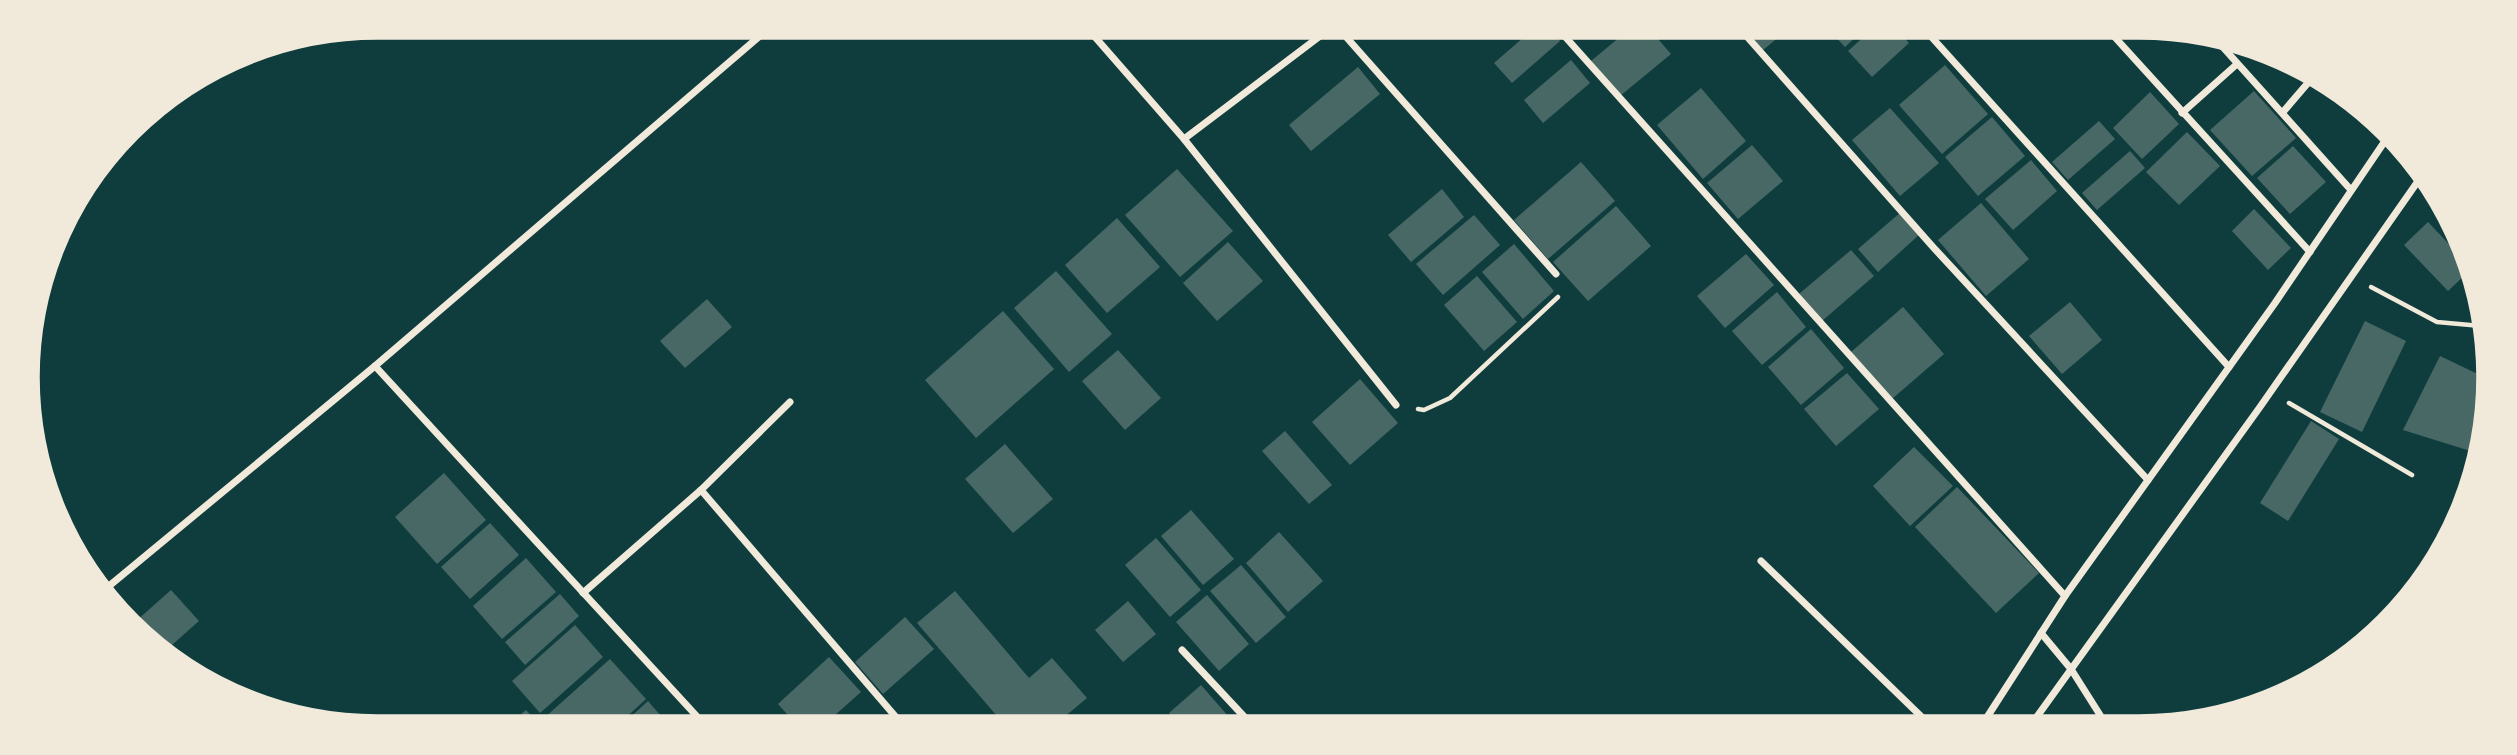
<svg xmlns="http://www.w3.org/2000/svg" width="2517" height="755" viewBox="0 0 2517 755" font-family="'Space Grotesk',sans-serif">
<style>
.building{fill:#486865}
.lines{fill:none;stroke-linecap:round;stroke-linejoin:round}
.path{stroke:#f1e9da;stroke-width:4.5}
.minor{stroke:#f1e9da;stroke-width:7}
.rim{fill:none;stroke:#f1e9da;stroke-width:3.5}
</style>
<rect width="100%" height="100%" fill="#0f3d3e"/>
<g class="building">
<path d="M1531,31H1552L1560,41L1512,83L1494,63Z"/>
<path d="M1627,31H1651L1671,54L1620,96L1591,61Z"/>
<path d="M1747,31L1785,32L1763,50Z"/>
<path d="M1831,32H1861L1845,47Z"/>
<path d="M1869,32H1899L1909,43L1872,77L1848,51Z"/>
<path d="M1571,60L1590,83L1543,123L1524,100Z"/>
<path d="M1945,65L1988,114L1942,154L1899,105Z"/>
<path d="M1358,67L1380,94L1311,151L1289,125Z"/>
<path d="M1701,88L1746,141L1703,179L1657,125Z"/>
<path d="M2254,91L2296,138L2252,176L2210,130Z"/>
<path d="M2150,92L2179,124L2142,159L2113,128Z"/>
<path d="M1890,108L1939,163L1900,196L1852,140Z"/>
<path d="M1992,117L2025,156L1978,196L1945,157Z"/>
<path d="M2099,121L2115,139L2068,180L2052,162Z"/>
<path d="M2187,132L2220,166L2179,205L2146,172Z"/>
<path d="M1752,145L1783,181L1738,219L1707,183Z"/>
<path d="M2293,146L2326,182L2290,214L2257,178Z"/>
<path d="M2130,151L2145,168L2097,210L2082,193Z"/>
<path d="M2031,160L2057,191L2013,230L1985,199Z"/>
<path d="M1581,162L1615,201L1548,259L1514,220Z"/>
<path d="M1177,169L1233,231L1180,277L1125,215Z"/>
<path d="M1442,189L1464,217L1411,262L1388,235Z"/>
<path d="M1981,203L2029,259L1986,296L1938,240Z"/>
<path d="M1616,206L1651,246L1588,301L1553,262Z"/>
<path d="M2254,209L2291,248L2268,270L2232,231Z"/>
<path d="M1901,212L1920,234L1878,272L1858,249Z"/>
<path d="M1474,215L1500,245L1443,295L1416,264Z"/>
<path d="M1117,218L1160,267L1107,313L1065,265Z"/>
<path d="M2428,222L2464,260L2468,272L2448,291L2404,245Z"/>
<path d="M1228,242L1263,281L1217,321L1183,283Z"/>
<path d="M1514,244L1554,291L1523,319L1482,272Z"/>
<path d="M1851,250L1874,276L1822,321L1799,294Z"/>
<path d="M1746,254L1774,285L1725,328L1697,296Z"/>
<path d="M1056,271L1112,334L1069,372L1014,308Z"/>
<path d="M1477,276L1517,322L1484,351L1444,305Z"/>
<path d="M1777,292L1806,327L1762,365L1732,331Z"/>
<path d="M707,299L732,327L685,368L660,341Z"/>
<path d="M2070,302L2102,340L2062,374L2029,336Z"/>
<path d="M1903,307L1944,354L1892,399L1851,352Z"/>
<path d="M1003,311L1054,369L976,438L925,380Z"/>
<path d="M2365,321L2406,341L2362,432L2320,412Z"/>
<path d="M1811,329L1844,368L1801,405L1768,367Z"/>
<path d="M1118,350L1161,398L1125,430L1082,381Z"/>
<path d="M2440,356L2484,377V446L2480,454L2403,430Z"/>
<path d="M1847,373L1879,409L1836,446L1804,409Z"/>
<path d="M1360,379L1398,423L1350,465L1312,422Z"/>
<path d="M2311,421L2339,439L2288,521L2260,503Z"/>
<path d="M1285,431L1332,485L1309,504L1262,451Z"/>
<path d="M1005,444L1053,499L1013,533L965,479Z"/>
<path d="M1914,447L1953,486L1910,526L1873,486Z"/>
<path d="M444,473L486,520L437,564L395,517Z"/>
<path d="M1957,487L2039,573L1996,613L1915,527Z"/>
<path d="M1191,510L1234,559L1203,585L1161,536Z"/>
<path d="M490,523L519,555L470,599L441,567Z"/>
<path d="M1279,532L1323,581L1288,612L1246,563Z"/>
<path d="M1156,538L1201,590L1170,617L1125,565Z"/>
<path d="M526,558L556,592L502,639L473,606Z"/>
<path d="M1241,565L1286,617L1256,643L1210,591Z"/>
<path d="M171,590L199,621L164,652L135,622Z"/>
<path d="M955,591L1029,678L1052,658L1087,698L1057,723H1003L917,623Z"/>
<path d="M560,594L579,616L525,665L505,642Z"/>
<path d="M1207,595L1249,644L1219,671L1176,622Z"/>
<path d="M1128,601L1156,634L1123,662L1095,630Z"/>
<path d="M905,617L934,649L883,694L855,662Z"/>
<path d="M575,625L603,657L540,713L512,681Z"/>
<path d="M829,657L861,692L826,723H795L778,704Z"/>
<path d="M610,659L646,699L620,723L546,722L543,719Z"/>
<path d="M1201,685L1235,724H1178L1169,713Z"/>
<path d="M648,701L667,723H624Z"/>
<path d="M526,710L537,722H512Z"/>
</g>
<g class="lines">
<g class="path">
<path d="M2371,287L2437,322L2481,326L2484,324"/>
<path d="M2289,403L2412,475"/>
<path d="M1418,409L1424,410L1450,398L1558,297"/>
</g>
<g class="minor">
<path d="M1088,29L1184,139L1396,405"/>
<path d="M1340,30L1556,274"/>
<path d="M1560,31L2065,596"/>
<path d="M1742,31L1933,247L2148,480"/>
<path d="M1927,32L2229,367"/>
<path d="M2111,33L2310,252"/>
<path d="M2212,35L2351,190"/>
<path d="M2283,112L2313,77"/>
<path d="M2182,113L2237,64"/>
<path d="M1184,139L1328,30"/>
<path d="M375,366L703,723"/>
<path d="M701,490L901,723"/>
<path d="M1761,561L1930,725"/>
<path d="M103,591L375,366L769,28"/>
<path d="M583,593L701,490L790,402"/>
<path d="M2041,633L2071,669L2107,726"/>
<path d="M1182,650L1251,724"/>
<path d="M1982,725L2065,596L2275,303L2387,138"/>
<path d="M2031,725L2260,407L2423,174"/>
</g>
</g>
<path d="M0 0H2517V755H0ZM377 38H2139A339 339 0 0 1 2478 377V377A339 339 0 0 1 2139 716H377A339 339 0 0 1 38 377V377A339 339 0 0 1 377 38Z" fill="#f1e9da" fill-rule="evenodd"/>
<path class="rim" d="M377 38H2139A339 339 0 0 1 2478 377V377A339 339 0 0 1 2139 716H377A339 339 0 0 1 38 377V377A339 339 0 0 1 377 38Z"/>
</svg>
